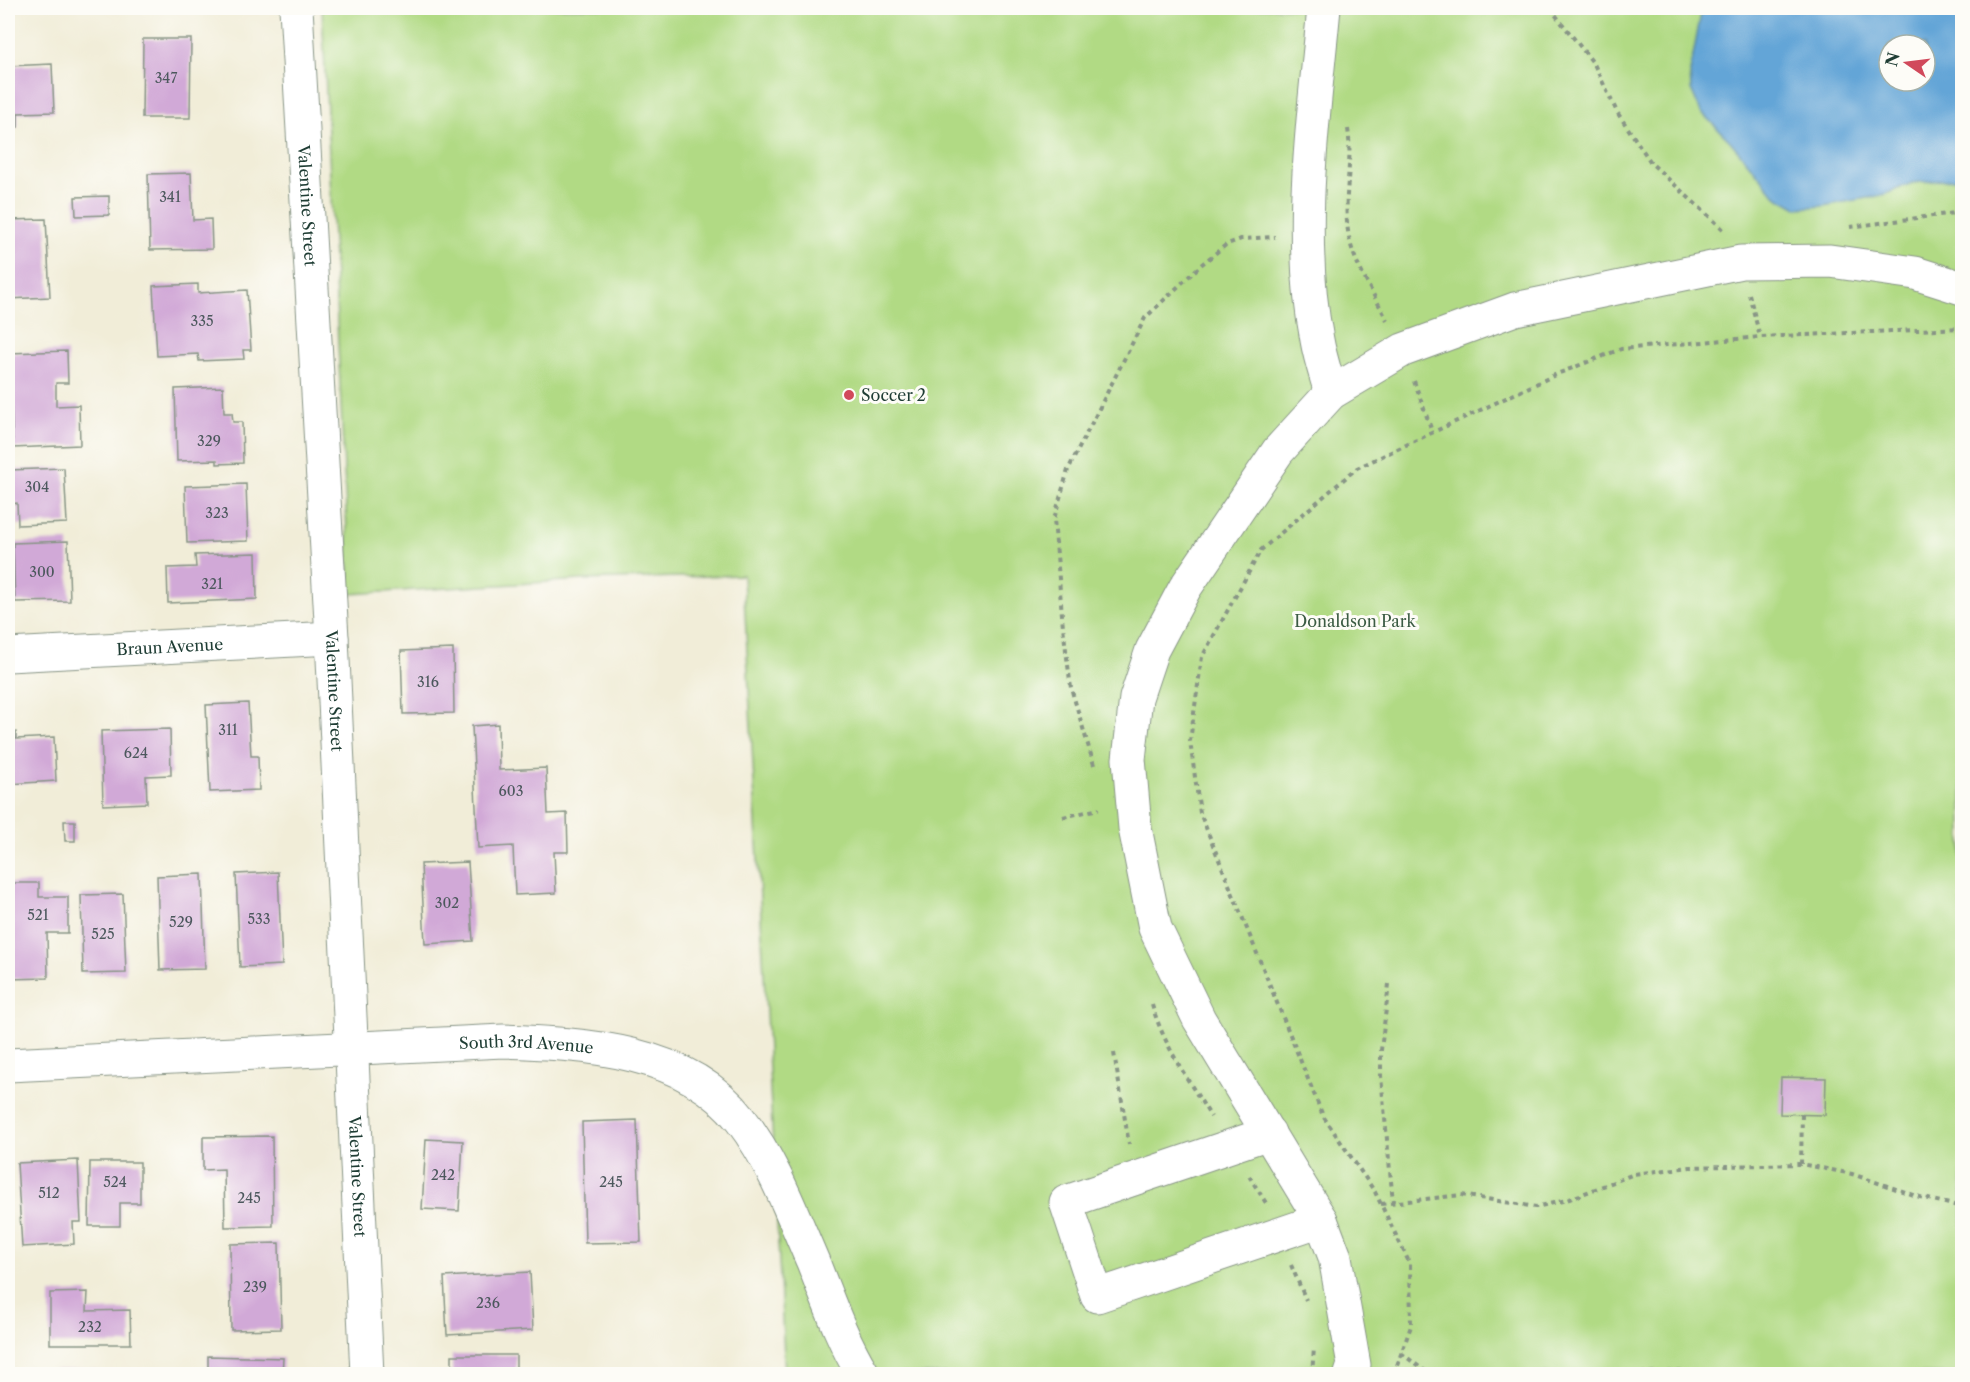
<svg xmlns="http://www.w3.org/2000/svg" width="1970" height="1382" viewBox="0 0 1970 1382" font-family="'Libre Caslon Text',serif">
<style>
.green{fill:#b1da84;stroke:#688c5c;stroke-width:1.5;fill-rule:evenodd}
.water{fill:#63a5d7;stroke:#417186;stroke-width:1.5;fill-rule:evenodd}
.building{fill:#d1a9d7}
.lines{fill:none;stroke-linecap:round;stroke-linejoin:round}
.minor-casing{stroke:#889586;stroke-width:35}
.path{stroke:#889586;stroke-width:4;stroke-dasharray:4.5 4.5;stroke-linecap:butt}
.minor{stroke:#fff;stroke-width:33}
.poi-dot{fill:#d1495b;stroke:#fdfcf7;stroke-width:2}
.labels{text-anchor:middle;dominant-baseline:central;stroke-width:6;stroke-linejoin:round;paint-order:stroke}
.number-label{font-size:14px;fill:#4c585d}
.street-label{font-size:16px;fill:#1f3d34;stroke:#fdfcf7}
.poi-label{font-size:16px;fill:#1f3d34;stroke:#fdfcf7;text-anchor:start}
.park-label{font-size:16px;fill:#3c5c44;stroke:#fdfcf7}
</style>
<rect width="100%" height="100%" fill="#fdfcf7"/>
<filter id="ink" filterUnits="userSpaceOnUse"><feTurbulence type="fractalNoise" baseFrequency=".0167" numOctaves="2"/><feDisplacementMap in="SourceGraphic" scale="12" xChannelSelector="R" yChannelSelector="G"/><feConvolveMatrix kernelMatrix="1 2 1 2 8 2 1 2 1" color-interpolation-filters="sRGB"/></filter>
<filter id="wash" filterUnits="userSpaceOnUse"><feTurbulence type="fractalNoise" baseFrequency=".008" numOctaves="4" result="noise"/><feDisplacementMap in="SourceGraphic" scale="24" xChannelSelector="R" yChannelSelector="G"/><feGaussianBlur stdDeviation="1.35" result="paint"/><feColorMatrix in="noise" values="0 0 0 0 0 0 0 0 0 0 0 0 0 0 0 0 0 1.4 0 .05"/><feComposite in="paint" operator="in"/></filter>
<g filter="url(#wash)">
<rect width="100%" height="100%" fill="#f1edd8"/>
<path class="green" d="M322,8H1962V1374H785L743,575L581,580L350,594ZM1889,45H1925V81H1889Z"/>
<path class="water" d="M1702,8H1962V178L1912,183L1883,195L1823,206L1797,208L1776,196L1730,141L1701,112L1691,89L1690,72ZM1889,45H1925V81H1889Z"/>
<g id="blocks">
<g class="building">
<path d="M143,39H191L190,118H142Z"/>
<path d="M52,64L54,112L18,113V127L8,128V66Z"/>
<path d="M191,173L193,220L211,219L212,249L150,250L148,174Z"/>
<path d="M109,196V215L76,216L75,197Z"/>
<path d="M46,219L50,297L8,299V220Z"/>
<path d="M198,284V293L247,290L251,350H243L244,359L199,361L198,354L157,356L153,286Z"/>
<path d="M67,351L68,383H56V406L79,405L80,445L13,448L9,353Z"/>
<path d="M223,387L224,413H232L233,422H242L243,463L217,464V460L177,461L175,389Z"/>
<path d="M64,468L67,523L18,525L17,503L10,504L9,470Z"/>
<path d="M246,484L248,541L187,543L185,486Z"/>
<path d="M68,541L70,601L15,602L13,543Z"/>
<path d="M256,553L257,599L168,603L167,568L196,567L195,555Z"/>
<path d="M453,649L454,713L403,714L401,651Z"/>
<path d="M248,703L251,756H258L259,790L210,792L206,705Z"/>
<path d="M498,724L499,770L546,768L548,814L567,813L568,852H554L556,893L515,895L513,846L478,848L472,726Z"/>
<path d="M170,729L171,775L146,776L147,803L103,805L101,731Z"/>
<path d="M16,732V739L54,737L56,781L8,784V733Z"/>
<path d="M64,821H75V841H65Z"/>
<path d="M468,862L473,941L425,944L421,864Z"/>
<path d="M278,872L282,965L240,967L236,874Z"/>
<path d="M202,874L205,969L160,970L157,876Z"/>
<path d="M8,883H39V897H68V933H47L48,978L8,979Z"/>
<path d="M123,894L126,973L83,974L81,895Z"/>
<path d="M1781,1077L1826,1078L1825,1115L1780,1114Z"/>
<path d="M637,1120L641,1242L585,1243L582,1122Z"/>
<path d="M272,1136L273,1226L225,1227L224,1169L203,1170V1137Z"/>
<path d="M426,1139L463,1141L459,1211L422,1209Z"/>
<path d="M78,1160L81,1222H73L74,1244L22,1247L17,1163Z"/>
<path d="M90,1162H140V1203H120V1226H89Z"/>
<path d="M279,1243L281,1329L231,1330L230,1244Z"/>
<path d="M530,1272L533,1330L447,1335L444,1277Z"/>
<path d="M88,1292L87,1311L130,1310L131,1344H50V1293Z"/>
<rect x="452" y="1355" width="64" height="19"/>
<path d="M208,1356L283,1358L282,1374H208Z"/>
<path d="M95,1369V1374H51V1370Z"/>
</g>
</g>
</g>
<g filter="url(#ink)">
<use href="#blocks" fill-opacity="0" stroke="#889586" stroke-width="1.5"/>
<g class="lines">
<g class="minor-casing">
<g id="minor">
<path id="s1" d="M296,8L332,638L367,1374"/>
<path d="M1324,8C1314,114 1296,234 1317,340C1320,358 1326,375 1331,393"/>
<path id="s2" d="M8,655L332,638"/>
<path id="s3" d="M8,1065L503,1041C584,1044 687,1049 741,1120C774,1163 792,1214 813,1262C828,1300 842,1340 863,1374"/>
<path d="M1269,1133L1066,1202L1097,1296L1321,1220"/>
<path d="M1351,1374L1354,1365L1335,1257L1321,1220L1199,1019L1155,928L1135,828L1129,759L1136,698L1152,650L1185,588L1278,451L1331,393L1403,350L1515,309L1741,262L1830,261L1915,273L1962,288"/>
</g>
</g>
<g class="path">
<path d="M1550,8L1594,64L1617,112L1652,164L1723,229"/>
<path d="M1348,129C1353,163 1343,197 1348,231C1352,262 1373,292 1387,320"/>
<path d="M1850,227L1962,212"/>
<path d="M1749,294L1760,337"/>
<path d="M1414,381L1432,431"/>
<path d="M1094,765L1071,688L1063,627L1054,519L1068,470L1145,318L1202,264L1227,244L1241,239L1275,237"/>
<path d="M1063,817L1099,809"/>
<path d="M1389,984L1381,1050V1076L1393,1202"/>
<path d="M1152,1005C1164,1046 1189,1081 1211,1117"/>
<path d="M1114,1053L1129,1144"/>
<path d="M1801,1164L1802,1114"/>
<path d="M1249,1176L1266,1203"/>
<path d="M1381,1204L1461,1195L1536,1207L1567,1200L1634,1174L1690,1167L1801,1164L1852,1174L1920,1197L1962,1207"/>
<path d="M1291,1265L1306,1300"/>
<path d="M1401,1353L1429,1374"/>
<path d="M1312,1374L1314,1348"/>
<path d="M1394,1374L1411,1326L1410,1264L1375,1192L1323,1116L1200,813L1190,741L1202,657L1261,550L1357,468L1557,374L1621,349L1760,337L1962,328"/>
<path d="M1614,1374L1712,1370"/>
</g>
<use href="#minor" class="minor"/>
</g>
</g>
<circle class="poi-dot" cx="849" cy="395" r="6"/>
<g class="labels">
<g class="number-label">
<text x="166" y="78">347</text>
<text x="170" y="197">341</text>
<text x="202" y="321">335</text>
<text x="209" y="441">329</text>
<text x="37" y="487">304</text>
<text x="217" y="513">323</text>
<text x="42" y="572">300</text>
<text x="212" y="584">321</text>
<text x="428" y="682">316</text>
<text x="228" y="730">311</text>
<text x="136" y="753">624</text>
<text x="511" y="791">603</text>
<text x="447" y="903">302</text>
<text x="38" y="915">521</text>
<text x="259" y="919">533</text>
<text x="181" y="922">529</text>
<text x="103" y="934">525</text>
<text x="443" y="1175">242</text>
<text x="115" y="1182">524</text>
<text x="611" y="1182">245</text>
<text x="49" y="1193">512</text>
<text x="249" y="1198">245</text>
<text x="255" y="1287">239</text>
<text x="488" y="1303">236</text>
<text x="90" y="1327">232</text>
</g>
<g class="street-label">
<text stroke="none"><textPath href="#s1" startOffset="198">Valentine Street</textPath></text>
<text stroke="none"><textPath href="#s2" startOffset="162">Braun Avenue</textPath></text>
<text stroke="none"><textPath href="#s1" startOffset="684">Valentine Street</textPath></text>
<text stroke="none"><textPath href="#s3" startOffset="519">South 3rd Avenue</textPath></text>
<text stroke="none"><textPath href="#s1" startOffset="1170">Valentine Street</textPath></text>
</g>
<g class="poi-label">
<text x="861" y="395">Soccer 2</text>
</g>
<g class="park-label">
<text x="1355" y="621">Donaldson Park</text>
</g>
</g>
<rect width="1970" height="1382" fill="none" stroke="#fdfcf7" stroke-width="30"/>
<g transform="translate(1907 63) rotate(284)"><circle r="28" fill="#fdfcf7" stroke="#a4b0a9" stroke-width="1.5"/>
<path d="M0-4.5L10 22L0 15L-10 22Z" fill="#d1495b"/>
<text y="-9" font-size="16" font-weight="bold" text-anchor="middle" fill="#1f3d34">N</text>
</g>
</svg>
